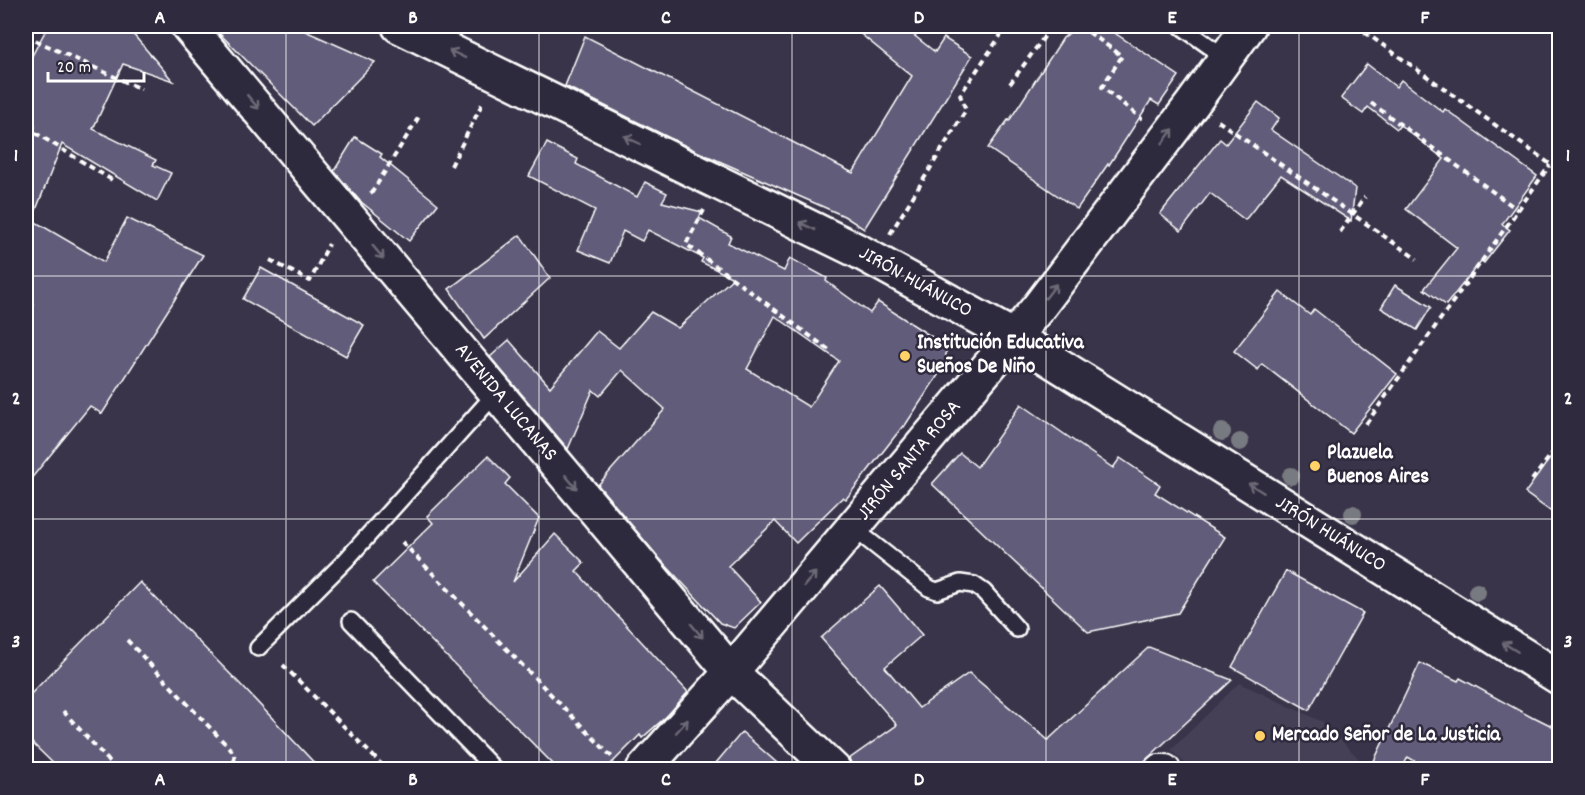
<svg xmlns="http://www.w3.org/2000/svg" width="1585" height="795" viewBox="0 0 1585 795" font-family="Dekko,sans-serif">
<style>
.built{fill:#454057}
.building{fill:#615b79;stroke:#fff;stroke-width:1.5;fill-rule:evenodd}
.lines{fill:none;stroke-linecap:round;stroke-linejoin:round}
.lane-casing{stroke:#fff;stroke-width:20}
.street-casing{stroke:#fff;stroke-width:34}
.secondary-casing{stroke:#fff;stroke-width:38}
.path{stroke:#fff;stroke-width:4;stroke-dasharray:6 4.5;stroke-linecap:butt}
.lane{stroke:#2f2a3d;stroke-width:15}
.street{stroke:#2f2a3d;stroke-width:30}
.secondary{stroke:#2f2a3d;stroke-width:33}
.tree{fill:#787a81}
.oneway{stroke:#6d6a77}
.grid{fill:none;stroke:#fff;stroke-width:1.5;stroke-opacity:0.55}
.poi-dot{fill:#ffd166;stroke:#2f2a3d;stroke-width:2}
.labels{text-anchor:middle;dominant-baseline:central;stroke-width:5;stroke-linejoin:round;paint-order:stroke}
.street-label{font-size:21px;fill:#fff;stroke:#2f2a3d}
.poi-label{font-size:21px;font-weight:bold;fill:#fff;stroke:#2f2a3d;text-anchor:start}
.neatline{fill:none;stroke:#fff;stroke-width:2}
.grid-label{font-size:20px;text-anchor:middle;font-weight:bold;fill:#fff}
</style>
<rect width="100%" height="100%" fill="#393449"/>
<filter id="ink" filterUnits="userSpaceOnUse"><feTurbulence type="fractalNoise" baseFrequency=".0167" numOctaves="2"/><feDisplacementMap in="SourceGraphic" scale="12" xChannelSelector="R" yChannelSelector="G"/><feConvolveMatrix kernelMatrix="1 2 1 2 8 2 1 2 1" color-interpolation-filters="sRGB"/></filter>
<g filter="url(#ink)">
<path class="built" d="M1239,683L1323,722L1369,769H1191L1171,750Z"/>
<g class="building">
<path d="M48,26H126L173,81L123,64L93,129L156,160L153,165L171,173L157,201L62,144L32,220L104,262L127,218L203,255L102,414L90,406L26,485V327L34,305L26,297V67Z"/>
<path d="M212,26H294L375,62L312,126Z"/>
<path d="M851,26H902L935,52L944,38L972,56L864,229L844,216L694,150L565,86L585,36L853,173L912,76Z"/>
<path d="M1078,26H1104L1179,76L1159,105L1151,100L1109,165L1108,164L1077,209L988,148L1008,120L1009,121L1063,38Z"/>
<path d="M1367,64L1396,87L1401,80L1443,112L1445,109L1537,176L1502,224L1510,230L1484,263L1481,261L1446,305L1424,289L1457,248L1406,209L1444,159L1400,125L1397,129L1368,107L1363,114L1341,98Z"/>
<path d="M1258,102L1279,118L1271,130L1355,188L1351,221L1281,175L1245,220L1210,193L1181,231L1160,214L1220,139L1226,144Z"/>
<path d="M355,137L382,154L380,157L438,204L409,241L360,201L334,171Z"/>
<path d="M547,143L578,159L576,164L637,197L645,182L667,193L662,202L702,212L699,218L731,236L728,243L784,271L790,258L827,278L826,281L870,313L878,302L946,346V363L904,427L903,426L846,499L843,497L796,543L775,521L728,566L761,602L734,628L720,623L659,558L598,485L665,409L622,370L600,396L593,390L568,449L490,357L509,340L550,387L597,331L619,348L651,312L678,328L733,278L701,262L703,258L648,230L642,241L623,231L610,263L578,250L595,210L529,176ZM775,316L839,361L809,407L747,369Z"/>
<path d="M520,235L550,278L484,339L449,289Z"/>
<path d="M261,268L364,325L346,356L243,299Z"/>
<path d="M1395,285L1431,307L1417,330L1381,308Z"/>
<path d="M1280,292L1310,315L1314,309L1397,374L1351,433L1262,364L1258,370L1234,351Z"/>
<path d="M1021,404L1113,468L1120,458L1160,485L1155,493L1225,537L1178,613L1088,632L932,484L960,453L977,467Z"/>
<path d="M1560,444V518L1525,493Z"/>
<path d="M488,456L510,478L505,484L539,518L513,582L555,534L584,563L576,571L688,692L668,715L642,738L640,735L605,770H559L373,582L433,523L427,516Z"/>
<path d="M1286,571L1363,613L1309,710L1232,667Z"/>
<path d="M140,582L240,684L321,770H60L26,737V699Z"/>
<path d="M880,586L922,635L885,667L919,708L969,673L1048,740L1149,647L1232,680L1135,770H852V764L849,759L897,725L821,638Z"/>
<path d="M1420,663L1458,681L1460,678L1533,718L1534,717L1560,730V770H1430L1408,757L1401,770H1393L1374,761Z"/>
<path d="M742,732L785,770H710Z"/>
</g>
<g class="lines">
<g class="lane-casing">
<g id="lane">
<path d="M1181,26L1226,58"/>
<path d="M853,528L929,588L937,591L960,583L974,585L984,592L1017,629"/>
<path d="M351,621L495,770"/>
<path d="M258,648L346,560L496,393"/>
</g>
</g>
<g class="street-casing">
<path id="street" d="M1159,770H1165"/>
</g>
<g class="secondary-casing">
<g id="secondary">
<path d="M188,26L731,672L834,770"/>
<path d="M399,26L860,252L1014,337L1560,678"/>
<path d="M643,770L731,672L1038,308L1193,103L1249,26"/>
</g>
</g>
<g class="path">
<path d="M1080,26L1122,56L1102,87L1142,119"/>
<path d="M1356,26L1560,171"/>
<path d="M1549,26L1560,33"/>
<path d="M26,36L141,89"/>
<path d="M1010,84L1052,26"/>
<path d="M1371,103L1518,210"/>
<path d="M26,116L33,121L34,132L112,180"/>
<path d="M1218,121L1417,259"/>
<path d="M451,166L483,102"/>
<path d="M371,194L420,115"/>
<path d="M704,210L686,244L829,350"/>
<path d="M1340,232L1365,197"/>
<path d="M890,234L966,110L960,95L1007,26"/>
<path d="M270,260L310,281L329,244"/>
<path d="M1366,424L1550,165"/>
<path d="M1532,480L1560,443"/>
<path d="M402,542L613,758"/>
<path d="M127,640L234,753L235,770"/>
<path d="M283,665L387,770"/>
<path d="M63,711L117,770"/>
</g>
<use href="#lane" class="lane"/>
<use href="#street" class="street"/>
<use href="#secondary" class="secondary"/>
</g>
<g class="tree">
<circle cx="1222" cy="432" r="9"/>
<circle cx="1240" cy="442" r="9"/>
<circle cx="1291" cy="476" r="9"/>
<circle cx="1353" cy="514" r="9"/>
<circle cx="1477" cy="592" r="9"/>
</g>
<defs><path id="oneway-shaft" d="M-6 0H5M1.5-3L5.5 0L1.5 3" fill="none" stroke-width="1.6" stroke-linecap="round" stroke-linejoin="round" transform="scale(1.5)"/></defs>
<g class="oneway">
<use href="#oneway-shaft" transform="translate(457 54) rotate(-154)"/>
<use href="#oneway-shaft" transform="translate(253 102) rotate(50)"/>
<use href="#oneway-shaft" transform="translate(1168 136) rotate(-53)"/>
<use href="#oneway-shaft" transform="translate(632 140) rotate(-154)"/>
<use href="#oneway-shaft" transform="translate(807 226) rotate(-154)"/>
<use href="#oneway-shaft" transform="translate(378 252) rotate(50)"/>
<use href="#oneway-shaft" transform="translate(1051 291) rotate(-53)"/>
<use href="#oneway-shaft" transform="translate(571 482) rotate(50)"/>
<use href="#oneway-shaft" transform="translate(1256 488) rotate(-148)"/>
<use href="#oneway-shaft" transform="translate(810 579) rotate(-50)"/>
<use href="#oneway-shaft" transform="translate(697 631) rotate(50)"/>
<use href="#oneway-shaft" transform="translate(1510 647) rotate(-148)"/>
<use href="#oneway-shaft" transform="translate(682 726) rotate(-48)"/>
</g>
</g>
<path class="grid" d="M286,26V770M539,26V770M792,26V770M1046,26V770M1299,26V770M26,276H1560M26,519H1560"/>
<g class="poi-dot">
<circle cx="905" cy="356" r="6"/>
<circle cx="1315" cy="466" r="6"/>
<circle cx="1260" cy="736" r="6"/>
</g>
<g class="labels">
<g class="street-label">
<text transform="translate(915 283) rotate(29)">JIRÓN HUÁNUCO</text>
<text transform="translate(505 403) rotate(50)">AVENIDA LUCANAS</text>
<text transform="translate(910 461) rotate(-50)">JIRÓN SANTA ROSA</text>
<text transform="translate(1330 535) rotate(32)">JIRÓN HUÁNUCO</text>
</g>
<g class="poi-label">
<text x="917" y="344">Institución Educativa<tspan x="917" dy="24">Sueños De Niño</tspan></text>
<text x="1327" y="454">Plazuela<tspan x="1327" dy="24">Buenos Aires</tspan></text>
<text x="1272" y="736">Mercado Señor de La Justicia</text>
</g>
</g>
<rect width="1585" height="795" fill="none" stroke="#2f2a3d" stroke-width="66"/>
<path d="M48 72v9h96v-9" fill="none" stroke="#ffffff" stroke-width="3"/>
<text x="57" y="72" font-size="18" fill="#ffffff" stroke="#2f2a3d" stroke-width="4.5" paint-order="stroke">20 m</text>
<rect x="33" y="33" width="1519" height="729" class="neatline"/>
<g class="grid-label">
<text x="160" y="23">A</text>
<text x="413" y="23">B</text>
<text x="666" y="23">C</text>
<text x="919" y="23">D</text>
<text x="1172" y="23">E</text>
<text x="1425" y="23">F</text>
<text x="16" y="161">1</text>
<text x="1568" y="161">1</text>
<text x="16" y="404">2</text>
<text x="1568" y="404">2</text>
<text x="16" y="647">3</text>
<text x="1568" y="647">3</text>
<text x="160" y="785">A</text>
<text x="413" y="785">B</text>
<text x="666" y="785">C</text>
<text x="919" y="785">D</text>
<text x="1172" y="785">E</text>
<text x="1425" y="785">F</text>
</g>
</svg>
